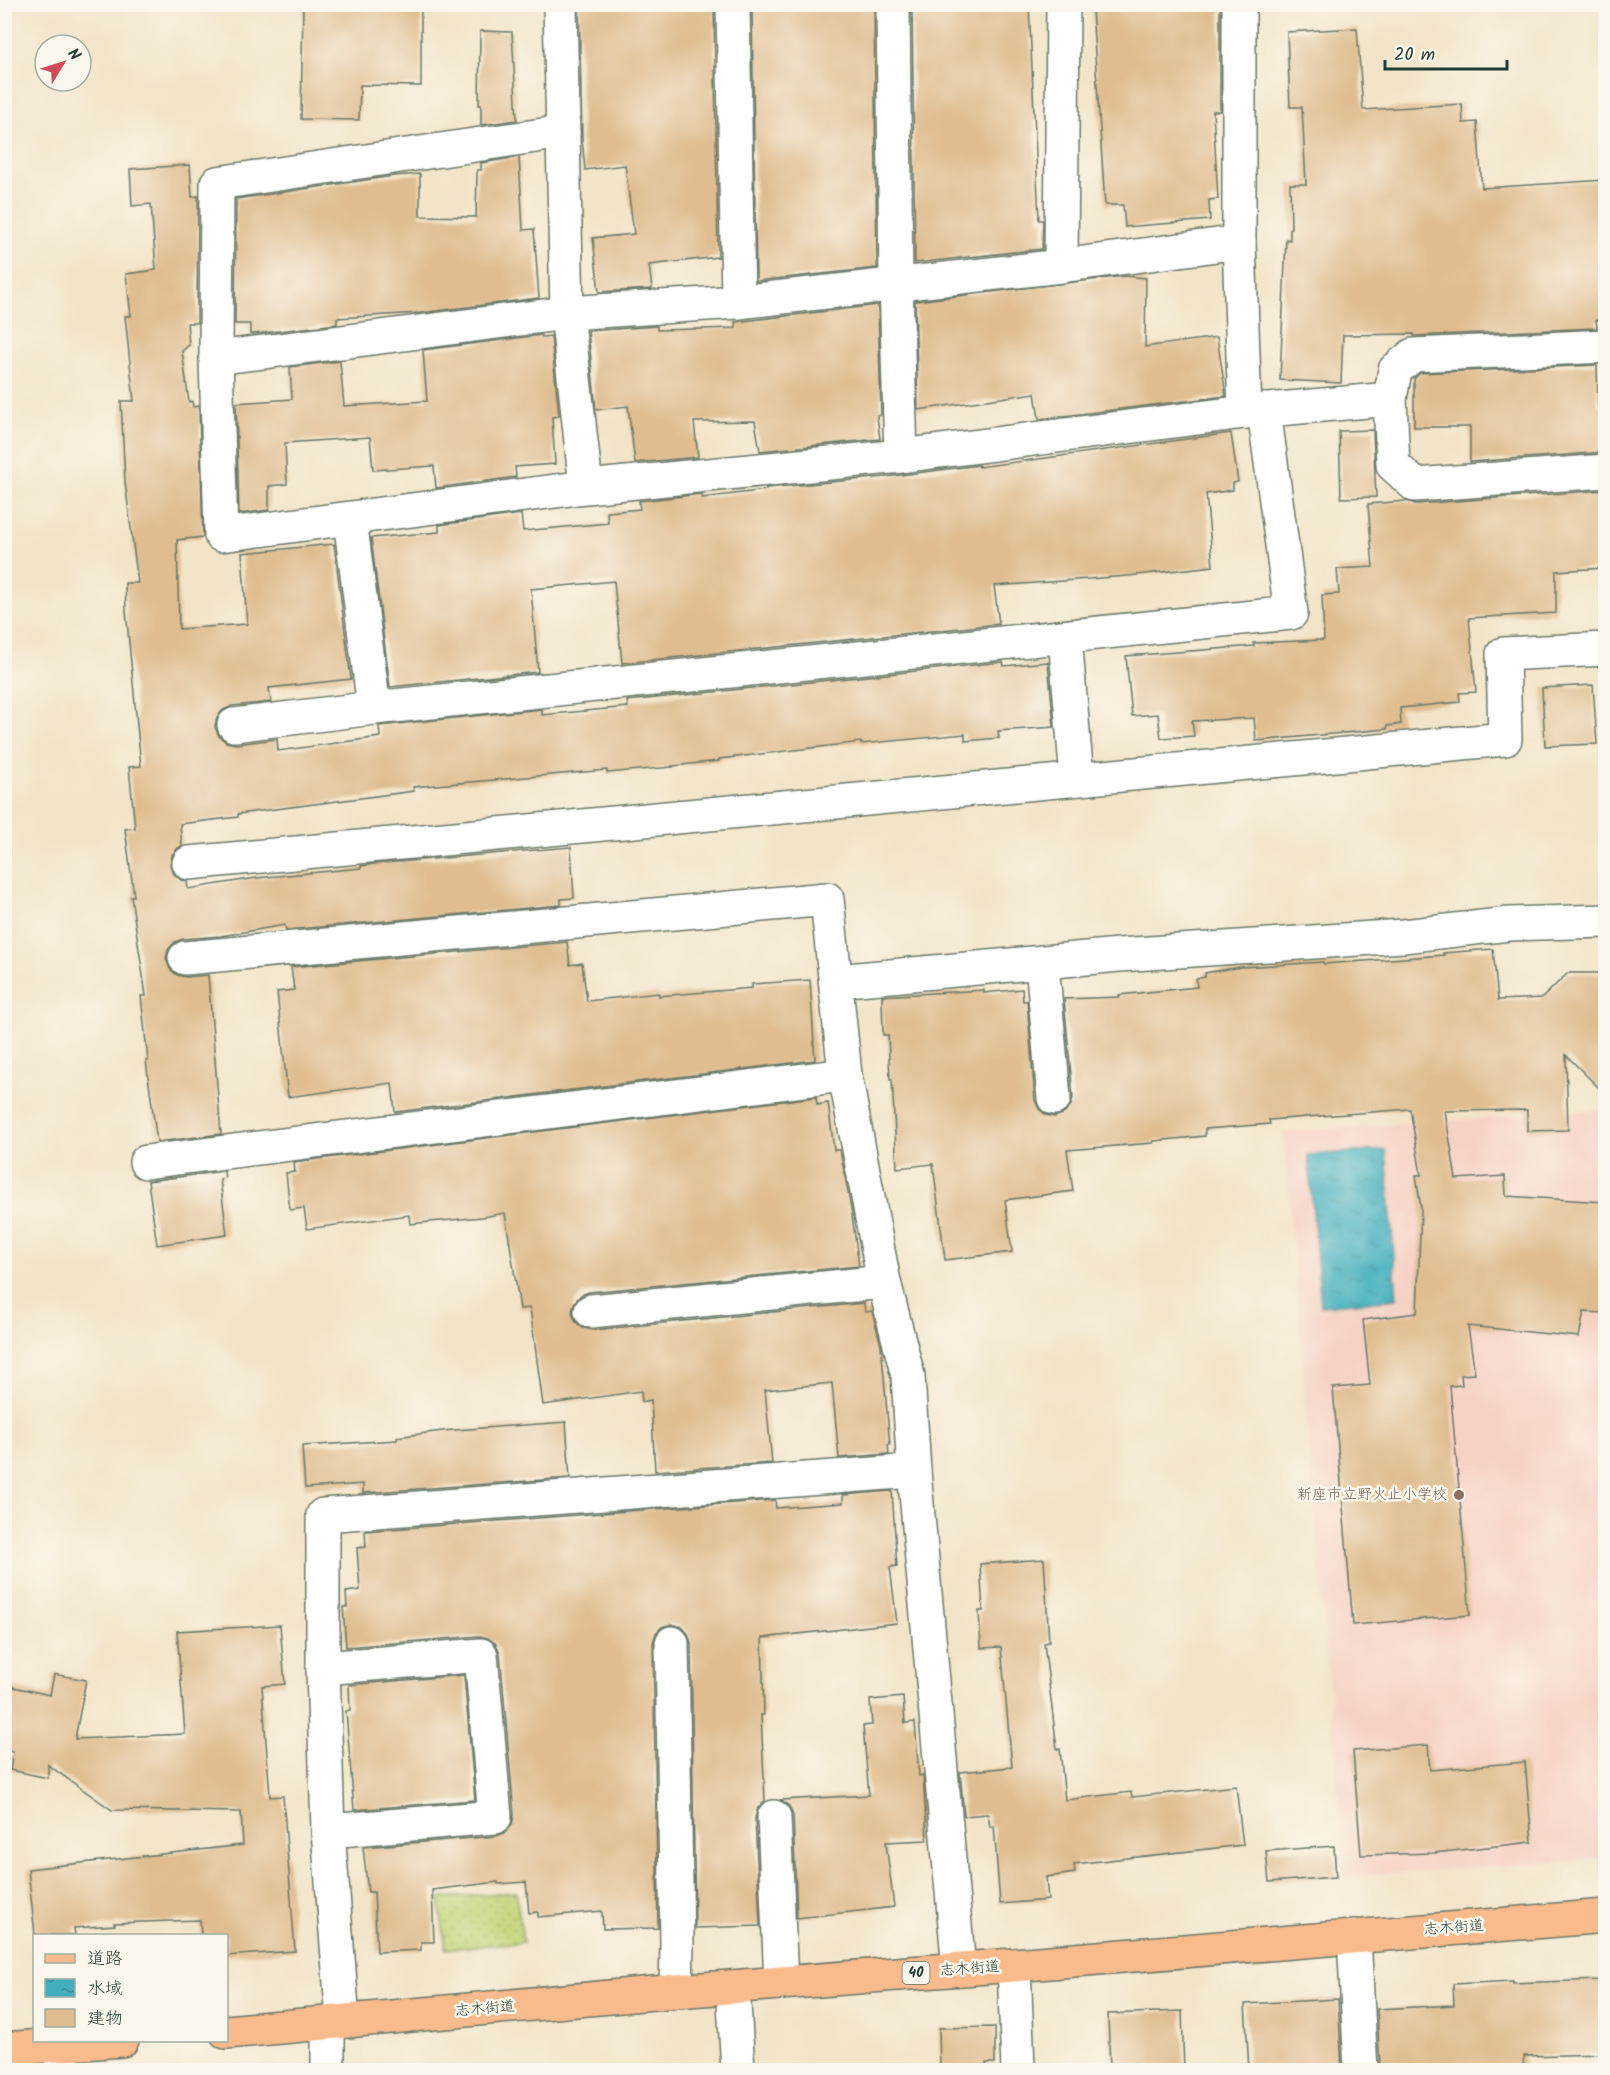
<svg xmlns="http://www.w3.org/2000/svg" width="1610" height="2075" viewBox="0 0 1610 2075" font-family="Kalam,'Klee One',sans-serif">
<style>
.built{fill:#f6d2c5}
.green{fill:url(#green-dots);stroke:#708856;stroke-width:1.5}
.water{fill:url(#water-ripples);stroke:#307678;stroke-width:1.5}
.building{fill:#dfbd90}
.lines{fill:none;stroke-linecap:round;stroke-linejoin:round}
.minor-casing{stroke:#697768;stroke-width:36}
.major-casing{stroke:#697768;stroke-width:36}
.minor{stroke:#fff;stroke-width:33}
.major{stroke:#fabb8c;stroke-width:33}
.education-dot{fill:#8d6e63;stroke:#fbf7ec;stroke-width:2}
.labels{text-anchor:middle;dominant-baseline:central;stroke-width:5;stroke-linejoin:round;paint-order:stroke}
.shield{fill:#fbf7ec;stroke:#61756b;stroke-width:1.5}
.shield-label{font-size:14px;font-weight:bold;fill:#1f3d34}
.education-label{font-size:15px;fill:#785e54;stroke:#fbf7ec;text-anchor:end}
.street-label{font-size:15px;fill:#1f3d34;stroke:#fbf7ec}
</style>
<defs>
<pattern id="green-dots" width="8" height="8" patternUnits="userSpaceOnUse" patternTransform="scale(1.5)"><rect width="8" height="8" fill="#c2d477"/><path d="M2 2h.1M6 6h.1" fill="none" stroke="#a6b768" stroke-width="1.8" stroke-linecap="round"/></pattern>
<pattern id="water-ripples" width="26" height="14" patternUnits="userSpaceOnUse" patternTransform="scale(1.5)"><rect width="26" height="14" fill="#41afbd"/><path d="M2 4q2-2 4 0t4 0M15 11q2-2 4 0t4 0" fill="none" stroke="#36909a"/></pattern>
</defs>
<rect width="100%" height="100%" fill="#fbf7ec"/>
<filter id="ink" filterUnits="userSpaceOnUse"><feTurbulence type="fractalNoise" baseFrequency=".0167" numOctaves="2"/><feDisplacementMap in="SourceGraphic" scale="12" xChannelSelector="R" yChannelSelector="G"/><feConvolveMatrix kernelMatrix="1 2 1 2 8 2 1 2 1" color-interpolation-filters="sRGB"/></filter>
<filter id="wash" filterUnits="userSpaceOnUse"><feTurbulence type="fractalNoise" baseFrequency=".008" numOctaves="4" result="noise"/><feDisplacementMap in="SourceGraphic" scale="24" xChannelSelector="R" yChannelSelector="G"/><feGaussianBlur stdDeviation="1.35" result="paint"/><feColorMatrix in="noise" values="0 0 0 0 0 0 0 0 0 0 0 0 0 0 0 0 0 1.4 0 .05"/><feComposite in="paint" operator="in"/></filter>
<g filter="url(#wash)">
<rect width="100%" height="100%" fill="#f2e4c8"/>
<path class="built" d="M1605,1110V1858L1345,1877L1283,1132Z"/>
<path class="green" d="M516,1892L523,1942L446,1949L439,1898Z"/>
<path class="water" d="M1386,1150L1397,1299L1321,1306L1308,1155Z"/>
<g id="blocks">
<g class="building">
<path d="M303,4H421V86L360,85L359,120L301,119Z"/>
<path d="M579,4H702V8H714L718,257L649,265L652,289L599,292L593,238L634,234L625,165L585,170L582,139Z"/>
<path d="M781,4H874L877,268L756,281L752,7H781Z"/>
<path d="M912,4H1029L1039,220H1043L1042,249L915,263Z"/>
<path d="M1157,4H1220V111H1213L1218,199L1209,200L1210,220L1125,227L1123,205H1105L1092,9L1157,8Z"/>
<path d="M1357,28L1363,110L1462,104L1463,123L1477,122L1482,188L1605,180V320H1596L1597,328L1414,336V334L1343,335L1341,383L1280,380L1286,239L1290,240V228H1291L1290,184H1306L1302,107H1290L1287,32Z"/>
<path d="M480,31L512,32L517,120L481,125V105H479Z"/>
<path d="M519,157L523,230L534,229L539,298L420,313L337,318V324L254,334H250V324H235L236,199L393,176L420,174V216L476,217L477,170H481V163Z"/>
<path d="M190,165L192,197L198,196L197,323H187L189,345L182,351L189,402L192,401L193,407L199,406L203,537L177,540L179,629L247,624L242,553L334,544L351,679L269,688L271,702L232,706L223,710L217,717L215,727L219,736L226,742L236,744L277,739L278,751L380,737L379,726L542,709V715L628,707L627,701L1003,662L1004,666L1048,662L1054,727L998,731L999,738L965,741V734L861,744V742L719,759V761L672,766L673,767L607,773V770L413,787L414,791L238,814V817L180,824L182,846L178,848L172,855L170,865L174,874L181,880L187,881L188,889L256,878L361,868V866L374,864L571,847L574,898L561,899V905L286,930L285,925L221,936L183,939L175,942L168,950L166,959L170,969L177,975L186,977L208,975L221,1134L157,1142L146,1061H148L141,996H146L131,896H134L125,829L135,828L129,767L141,766L126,611L125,583H138L125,482L121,401H134L125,316H131L126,274L156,270L151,204L132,206L130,169Z"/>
<path d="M1125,276L1146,278L1145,347L1217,337L1226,396L1039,419L1035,393L918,410L915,301Z"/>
<path d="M878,305L881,415L877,416L880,439L760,451L755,421L694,422L698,457L635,463L628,406L596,410L588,331L657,326V330L736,328L735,322Z"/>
<path d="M541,335L542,337L551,336L559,416L552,417L555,464L515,467L516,477L436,488L434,466L373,470L370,437L285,443L287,484L269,486V510L239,514L236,403L292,399L290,367L340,361L344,406L427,401L423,350Z"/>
<path d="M1597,365L1598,406H1605V452L1470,462V427H1414V379L1420,373Z"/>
<path d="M1373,430L1376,497L1341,498L1339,431Z"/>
<path d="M1231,433L1238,482L1233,483V490L1206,494L1213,566L1128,576L994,586L999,624L622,663L614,581L531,589L538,672L390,687L371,538L439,532V525L521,514L523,531L608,523L607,512L640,509L639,501L702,494V498L766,490V488L885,477L979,465V467Z"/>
<path d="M1605,490V568L1556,571V613L1469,618L1476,692L1459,693L1460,702L1400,708L1401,724L1387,726V729L1256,741L1254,718L1192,721L1194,736L1161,738L1158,714L1132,716L1126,656L1254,646L1253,643L1324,640L1322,595L1339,594L1337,569L1373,567L1368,504L1406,501L1416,504Z"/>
<path d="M1593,685L1597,744L1545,746L1542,688Z"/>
<path d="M567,942L570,965L582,963L587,1001L659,993V996L752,988V984L810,980L815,1060L395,1112L392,1083L288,1097L277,992L294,990L291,967Z"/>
<path d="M1493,949L1498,1000L1542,998L1568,973H1605V1094L1566,1055L1568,1130L1527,1131V1110L1445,1111L1456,1179L1505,1176L1506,1196L1605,1202V1313L1584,1312L1579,1337L1468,1326L1475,1374L1461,1375L1462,1385L1450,1386L1470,1615L1353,1625L1333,1388L1370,1385L1363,1320L1417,1313L1421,1208L1416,1175H1421L1410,1109L1269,1120L1270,1124L1205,1129V1136L1154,1141L1153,1143L1067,1150L1073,1191L1005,1200L1012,1252L945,1260L933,1164L897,1168L892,1079H890L888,1035H883L882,996L984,990V993L1022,989L1023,1001H1027L1035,1100L1039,1109L1046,1115L1055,1117L1065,1113L1071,1105L1073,1097L1064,999L1120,997L1119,995L1197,987L1196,979L1205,977V973L1241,967L1323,962L1324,964L1444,955L1443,953Z"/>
<path d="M816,1097L817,1105L828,1103L834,1150H840L851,1208L859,1266L589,1292L581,1295L574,1303L572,1313L576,1322L583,1328L593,1330L864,1303L865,1312L872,1311L881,1345L890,1445H888L889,1454L839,1458L832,1383L765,1390L772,1463L655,1471L651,1400L642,1402L641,1391L543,1405L530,1308L520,1309L505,1213L482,1217L410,1224L409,1215L307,1229L304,1208L290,1210L286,1173L295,1172L294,1162Z"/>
<path d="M224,1171L225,1178L220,1179L227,1235L157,1245L148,1181Z"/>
<path d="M566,1422L570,1478L363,1493V1484L305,1488L302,1446L397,1440V1437L442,1431Z"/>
<path d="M892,1491L897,1566L890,1567L897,1623L762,1638L764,1715H761L765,1801L758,1808L755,1818L760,1926L695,1928L691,1643L688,1634L682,1627L671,1624L662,1627L656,1633L653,1643L658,1928L603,1929L602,1911L538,1917V1912L529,1913L526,1882L498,1884V1882L432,1890L434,1942H421V1950L377,1952L374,1892H368L363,1847L497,1836L506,1832L512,1825L514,1815L500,1653L496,1644L488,1638L479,1636L346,1647L343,1607H347L346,1592L360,1590L357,1548L366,1547L365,1531L775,1500L776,1508L843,1503V1495Z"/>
<path d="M1044,1559L1049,1642L1044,1643L1057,1749H1060L1065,1800L1131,1792L1132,1797L1236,1786L1243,1845L1074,1864L1075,1873L1046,1877L1048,1900L1000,1904L994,1826L990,1827L988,1814L964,1816L960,1772L1012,1767L1001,1647L981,1648L979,1611H983L980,1564Z"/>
<path d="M280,1625L285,1684L262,1686L270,1797L283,1796L295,1951L226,1956V1935H201L200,1920L114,1923L115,1925L74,1928L75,1935H35L28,1869L243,1845L241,1812L112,1810L48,1765V1778L10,1770L13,1752L4,1750V1685L50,1695L54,1674L86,1680L75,1739L185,1734L177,1631Z"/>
<path d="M464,1675L475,1800L354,1810L346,1711L350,1710L349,1685Z"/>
<path d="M903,1697L905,1723L915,1722L919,1776L923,1775L927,1840L886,1842L894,1907L797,1918L793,1816L789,1806L781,1800L869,1795L863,1726L872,1725L870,1700Z"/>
<path d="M1428,1745L1430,1770L1525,1762L1532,1842L1434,1853L1361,1855L1353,1751Z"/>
<path d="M1334,1846L1336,1877L1269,1882L1266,1851Z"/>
<path d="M1605,1980V2054L1524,2056L1525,2070H1385V2067H1380L1377,2009L1454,2005L1453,1984L1513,1981V1983Z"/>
<path d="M1338,1999L1342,2069L1249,2070L1245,2004Z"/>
<path d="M1182,2011L1184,2070H1110L1108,2014Z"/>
<path d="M995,2027V2063H986V2068L940,2069L939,2028Z"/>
</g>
</g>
</g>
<g filter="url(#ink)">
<use href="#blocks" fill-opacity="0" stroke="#697768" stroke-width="1.5"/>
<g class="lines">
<g class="minor-casing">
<g id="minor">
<path d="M560,4L567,313L738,302L1061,266L1239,242"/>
<path d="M733,4L738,302"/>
<path d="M893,4L896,284L901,456"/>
<path d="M1239,4V242L1245,412"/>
<path d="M1061,266L1063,4"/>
<path d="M1606,346L1413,355L1395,370L1390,399L1393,465L1415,485L1606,471"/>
<path d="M216,358L217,183L563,132"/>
<path d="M586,487L567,313L216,358L221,535L586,487L901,456L1245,412L1390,399"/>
<path d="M350,519L374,708"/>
<path d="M1065,637L1077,779"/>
<path d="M234,725L374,708L1291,613L1264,410"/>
<path d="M189,863L1505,739L1503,654L1606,649"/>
<path d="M185,958L827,899L845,1075"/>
<path d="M1042,963L1054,1098"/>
<path d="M836,981L1119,955L1403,936L1509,924L1606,921"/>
<path d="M146,1162L845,1075L884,1282"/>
<path d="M591,1311L884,1282L908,1376L914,1471L959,1969"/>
<path d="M672,1643L677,1944L676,1991"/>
<path d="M323,1668L481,1655L495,1817L328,1831"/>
<path d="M774,1817L781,1983"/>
<path d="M1354,1936L1361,2070"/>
<path d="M1014,1965L1018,2070"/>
<path d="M733,1987L738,2070"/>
<path d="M343,2021L328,1831L323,1668V1515L914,1471"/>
<path d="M328,2024V2070"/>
<path d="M61,2045L62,2070"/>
</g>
</g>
<g class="major-casing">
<g id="major">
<path d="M226,2032L676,1991L1014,1965L1606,1916"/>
<path d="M4,2049L122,2040"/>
</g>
</g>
<use href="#minor" class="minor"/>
<use href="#major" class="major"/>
</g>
</g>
<circle class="education-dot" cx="1459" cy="1495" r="6"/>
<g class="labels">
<rect class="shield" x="902.5" y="1962" width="27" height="22" rx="4.5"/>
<g class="shield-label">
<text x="916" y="1973">40</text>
</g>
<g class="education-label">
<text x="1447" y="1495">新座市立野火止小学校</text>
</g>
<g class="street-label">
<text transform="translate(1454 1928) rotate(-4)">志木街道</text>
<text transform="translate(970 1969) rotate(-4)">志木街道</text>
<text transform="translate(485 2009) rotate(-5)">志木街道</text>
</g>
</g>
<rect width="1610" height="2075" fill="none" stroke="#fbf7ec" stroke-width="24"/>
<rect x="33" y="1934" width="195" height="108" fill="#fbf7ec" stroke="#a3ada2" stroke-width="1.5"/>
<rect x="45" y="1954" width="30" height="9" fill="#fabb8c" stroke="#a3ada2" stroke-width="1.5"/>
<text x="87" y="1964" font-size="18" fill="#1f3d34">道路</text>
<rect x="45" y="1979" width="30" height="18" fill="url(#water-ripples)" stroke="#a3ada2" stroke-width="1.5"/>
<text x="87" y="1994" font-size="18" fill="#1f3d34">水域</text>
<rect x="45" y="2009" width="30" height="18" fill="#dfbd90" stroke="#a3ada2" stroke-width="1.5"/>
<text x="87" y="2024" font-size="18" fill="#1f3d34">建物</text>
<g transform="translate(63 63) rotate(52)"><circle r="28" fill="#fbf7ec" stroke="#a3ada2" stroke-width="1.5"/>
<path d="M0-4.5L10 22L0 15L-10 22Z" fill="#d1495b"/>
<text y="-9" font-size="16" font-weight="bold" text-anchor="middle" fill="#1f3d34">N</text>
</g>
<path d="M1385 60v9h122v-9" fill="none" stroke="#1f3d34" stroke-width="3"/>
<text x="1394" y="60" font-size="18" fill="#1f3d34" stroke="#fbf7ec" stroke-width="4.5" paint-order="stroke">20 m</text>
</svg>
